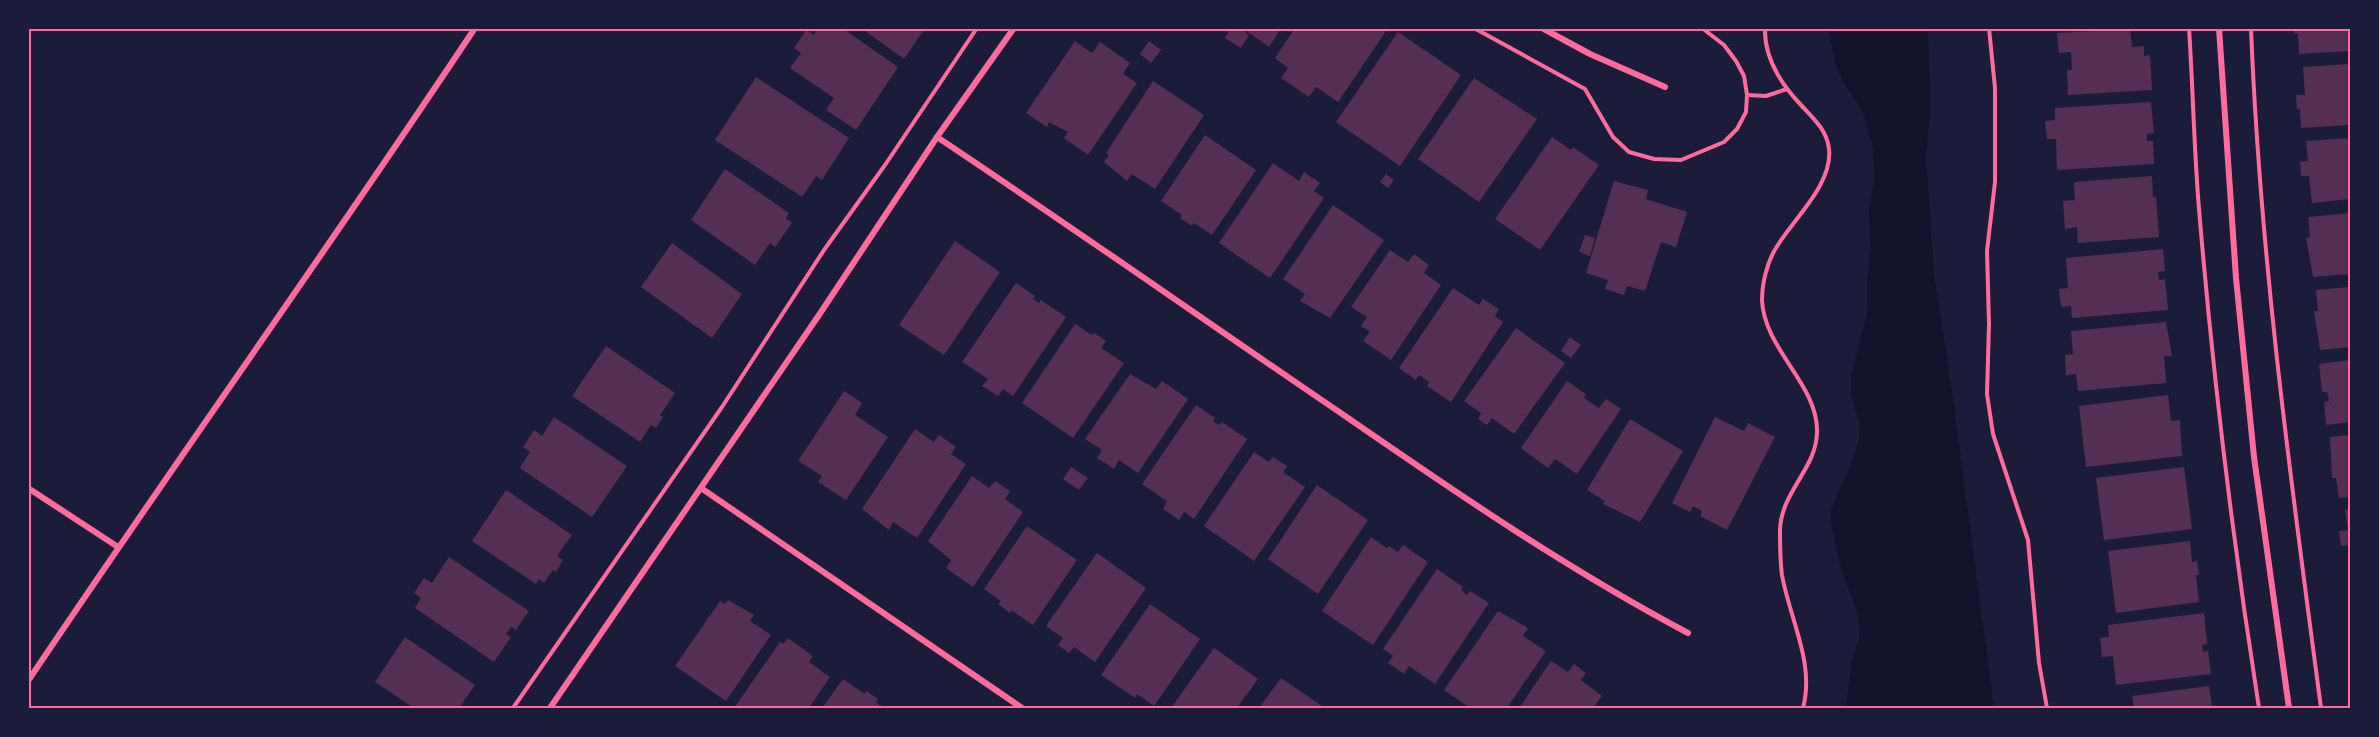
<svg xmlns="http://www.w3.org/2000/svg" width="2379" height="737" viewBox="0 0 2379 737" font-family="'Golos Text',sans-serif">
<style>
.water{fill:#12122b}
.building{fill:#542f53}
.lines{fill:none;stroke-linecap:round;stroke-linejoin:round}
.path{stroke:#ff6b9d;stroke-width:4}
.minor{stroke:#ff6b9d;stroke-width:6}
.neatline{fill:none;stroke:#ff6b9d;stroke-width:2}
</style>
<rect width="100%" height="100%" fill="#1b1b3a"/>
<path class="water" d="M1829,29H1928L1930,109L1926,160L1934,273L1952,392L1994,708H1846L1851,664L1860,636L1857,612L1840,565L1831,522V509L1850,467L1859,440L1860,424L1851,395V377L1868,310L1867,284L1871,248L1869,211L1874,182L1873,147L1863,113L1842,79L1835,63Z"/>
<g class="building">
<path d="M818,28H842L898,67L856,130L826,110L834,98L790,68L801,53L794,48L806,30L814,35Z"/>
<path d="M861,28H925L904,59Z"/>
<path d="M1231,28H1239L1249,35L1241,48L1225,38Z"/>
<path d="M1242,28H1281L1269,47Z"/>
<path d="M1295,28H1388L1338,102L1316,87L1309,97L1281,78L1288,68L1275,58Z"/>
<path d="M2294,28H2350V51L2299,54L2298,33L2294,34Z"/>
<path d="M2130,29L2132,47L2144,46V56L2150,55L2152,90L2068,95L2067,70H2072L2071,52L2059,53L2057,33Z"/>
<path d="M1398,32L1461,75L1400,166L1336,122Z"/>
<path d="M1075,41L1092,53L1100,42L1130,63L1123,74L1137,83L1088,155L1064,138L1068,132L1049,122L1047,127L1026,113Z"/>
<path d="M1149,41L1161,50L1151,63L1140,54Z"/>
<path d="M2350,64V125L2301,128L2300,109H2297L2296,95H2305L2303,67Z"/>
<path d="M756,77L849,138L822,180L816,176L802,197L715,140Z"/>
<path d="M1474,78L1537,119L1479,202L1418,159Z"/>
<path d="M1153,81L1204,115L1155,189L1132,174L1127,181L1104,162L1109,155L1106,153Z"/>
<path d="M2151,102L2154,133L2147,134V141H2153L2154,164L2057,170L2056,139H2047L2045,121L2055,120V108Z"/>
<path d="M1205,135L1256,170L1212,235L1194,223L1192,226L1180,218L1182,215L1161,201Z"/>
<path d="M1552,137L1571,150L1573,147L1599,165L1540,250L1495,219Z"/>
<path d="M2350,138V199L2312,203L2309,176H2301L2300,162L2308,161L2306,141Z"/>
<path d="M1273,163L1299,181L1304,172L1320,183L1314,191L1324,198L1270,278L1219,243Z"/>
<path d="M725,169L789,213L786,218L792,223L775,247L770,243L755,265L691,220Z"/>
<path d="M1386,174L1394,180L1388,188L1380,182Z"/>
<path d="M2152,176L2153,197H2156L2159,237L2078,243L2077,227L2065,229L2063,201L2075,200L2074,182Z"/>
<path d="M1614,181L1648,190L1646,199L1687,212L1676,247L1661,242L1645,291L1627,286L1624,295L1605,289L1608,280L1586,273Z"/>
<path d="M1333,205L1384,240L1330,318L1300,301L1305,294L1283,279Z"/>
<path d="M2350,213V274L2313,277L2306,238L2310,237L2308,217Z"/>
<path d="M1585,235L1595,238L1590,256L1579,252Z"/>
<path d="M955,241L1000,272L944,355L899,325Z"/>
<path d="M672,243L742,294L712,338L641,287Z"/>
<path d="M2163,249L2165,271L2158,272L2159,280L2165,279L2168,310L2072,318L2071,306L2061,307L2059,289L2068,288L2066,258Z"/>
<path d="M1390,250L1408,262L1414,254L1429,265L1424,273L1441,285L1391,360L1363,341L1370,332L1361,326L1367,317L1351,307Z"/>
<path d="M1016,283L1035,296L1033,299L1039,303L1041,300L1066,317L1013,396L1003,389L998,396L982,386L988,379L962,362Z"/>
<path d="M2350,287V347L2320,350L2314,311H2318L2316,290Z"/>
<path d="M1453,288L1479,305L1483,299L1499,309L1495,316L1503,322L1451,402L1427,386L1429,382L1419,375L1416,380L1399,368Z"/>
<path d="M2166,322L2172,356H2164L2166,383L2078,391L2076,374L2066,375L2065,355L2073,354L2071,331Z"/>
<path d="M1075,324L1092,335L1094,333L1106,341L1101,348L1124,363L1073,438L1022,403Z"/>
<path d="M1516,328L1565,363L1514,434L1492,418L1487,425L1478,419L1481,413L1464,401Z"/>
<path d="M1570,337L1581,345L1571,358L1561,351Z"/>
<path d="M606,346L675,393L660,415L663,417L656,428L651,425L640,442L572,396Z"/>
<path d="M2350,360V422L2326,425L2324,402L2329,401L2327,392H2322L2319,364Z"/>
<path d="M1130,374L1156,389L1162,381L1188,399L1138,473L1119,460L1114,469L1097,458L1102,450L1085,439Z"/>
<path d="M1567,381L1586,394L1584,398L1599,408L1606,399L1621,409L1577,474L1555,459L1548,468L1521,448Z"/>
<path d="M844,391L862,403L855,415L888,437L846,500L818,482L822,476L798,461Z"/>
<path d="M2168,395L2171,421L2180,420L2182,456L2086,467L2079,406Z"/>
<path d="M1196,405L1215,418L1213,421L1219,425L1222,422L1247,439L1194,519L1184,512L1179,520L1163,509L1167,501L1142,484Z"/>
<path d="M554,417L627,466L592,517L520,468L530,452L523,447L534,430L542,436Z"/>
<path d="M1715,417L1744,431L1748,423L1775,437L1727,530L1700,516L1702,511L1693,506L1690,512L1672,503Z"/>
<path d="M1630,419L1683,451L1640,522L1603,504L1605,501L1587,490Z"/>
<path d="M915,429L934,442L939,435L956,447L951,454L966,464L917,538L893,522L889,530L862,509Z"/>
<path d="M2350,435V497L2339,498L2336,478H2332L2330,437Z"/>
<path d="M1254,452L1269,462L1273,457L1287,466L1283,472L1305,487L1254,561L1204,526Z"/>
<path d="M1071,467L1088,478L1079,490L1063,479Z"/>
<path d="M2184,467L2192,529L2104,540L2096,478Z"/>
<path d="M972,476L989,488L995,481L1010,491L1005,499L1023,512L973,587L946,568L951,560L928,541Z"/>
<path d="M1317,485L1368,520L1318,594L1268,559Z"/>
<path d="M506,490L572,535L557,556L563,560L556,572L553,570L544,583L539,579L536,584L472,541Z"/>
<path d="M2350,509V545L2341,546L2339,531L2348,530L2345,510Z"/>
<path d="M1027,526L1077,560L1033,625L1011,610L1010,613L998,604L1001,601L984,589Z"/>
<path d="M1371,537L1387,548L1389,546L1398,552L1403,545L1428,562L1373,645L1322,611Z"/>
<path d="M2190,541L2192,562L2197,561L2199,575H2196L2199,602L2116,613L2108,551Z"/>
<path d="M1097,553L1146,588L1095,662L1074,647L1069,653L1058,645L1063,638L1046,626Z"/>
<path d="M449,557L529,611L516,630L511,627L506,634L511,637L494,662L415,608L421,598L414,593L424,578L432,583Z"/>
<path d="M1437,569L1463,587L1461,590L1467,595L1470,591L1489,603L1435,684L1409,666L1404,674L1388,663L1393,656L1383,649Z"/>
<path d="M728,600L754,615L750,621L771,635L726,701L675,666L720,601L725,604Z"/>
<path d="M1150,604L1200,639L1154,706L1137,694L1135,698L1101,675Z"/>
<path d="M1498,611L1528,628L1523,636L1546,651L1507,708H1470L1444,690Z"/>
<path d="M2204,613L2207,644L2202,645L2203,652L2208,651L2211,674L2116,685L2113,656L2102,657L2100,638L2109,637L2108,625Z"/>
<path d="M405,637L475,685L459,708H414L375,682Z"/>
<path d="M788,638L813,656L809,662L830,677L809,708H734L780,642L783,644Z"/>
<path d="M1214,648L1258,679L1237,708H1171Z"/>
<path d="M1551,661L1568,672L1574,664L1586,673L1581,680L1602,696L1593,708H1519Z"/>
<path d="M1281,678L1325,708H1259Z"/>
<path d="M843,679L865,694L866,691L878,699L876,703L885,708H822Z"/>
<path d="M2209,686L2212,706L2216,705V708H2134L2132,696Z"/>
</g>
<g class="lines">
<g class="path">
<path d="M1474,28L1585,89L1613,137L1629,152L1654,159L1681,160L1724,142L1737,129L1746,112L1747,95L1744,76L1736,61L1724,45L1702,28"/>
<path d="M1610,28H1625"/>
<path d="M1765,28C1764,58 1781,84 1801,105C1813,118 1827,130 1829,149C1833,185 1792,220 1776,248C1767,262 1762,284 1762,300C1764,350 1819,385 1817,433C1816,469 1781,492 1780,530C1780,545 1780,561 1782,575C1790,620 1815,663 1803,708"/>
<path d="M1989,28L1995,88V182L1987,251L1989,324L1987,394L1993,434L2028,540L2039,663L2047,708"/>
<path d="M2189,28C2193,89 2194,149 2199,209C2213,376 2233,543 2259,708"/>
<path d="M2251,28C2260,257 2291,482 2321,708"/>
<path d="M1747,95L1766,96L1787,89"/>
<path d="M513,708L722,407L824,250L885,165L977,28"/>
</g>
<g class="minor">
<path d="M1542,28L1590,54L1665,87"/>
<path d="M2219,28L2236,278L2254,457L2289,708"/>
<path d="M937,137C1075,229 1211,325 1348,418C1458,494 1569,570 1688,633"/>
<path d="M28,488L118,547"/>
<path d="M701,488L1022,708"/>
<path d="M28,681C175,462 329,248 475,28"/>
<path d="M550,708L819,315L937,137L1014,28"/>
</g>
</g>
<rect width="2379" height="737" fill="none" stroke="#1b1b3a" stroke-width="60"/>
<rect x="30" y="30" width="2319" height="677" class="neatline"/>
</svg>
